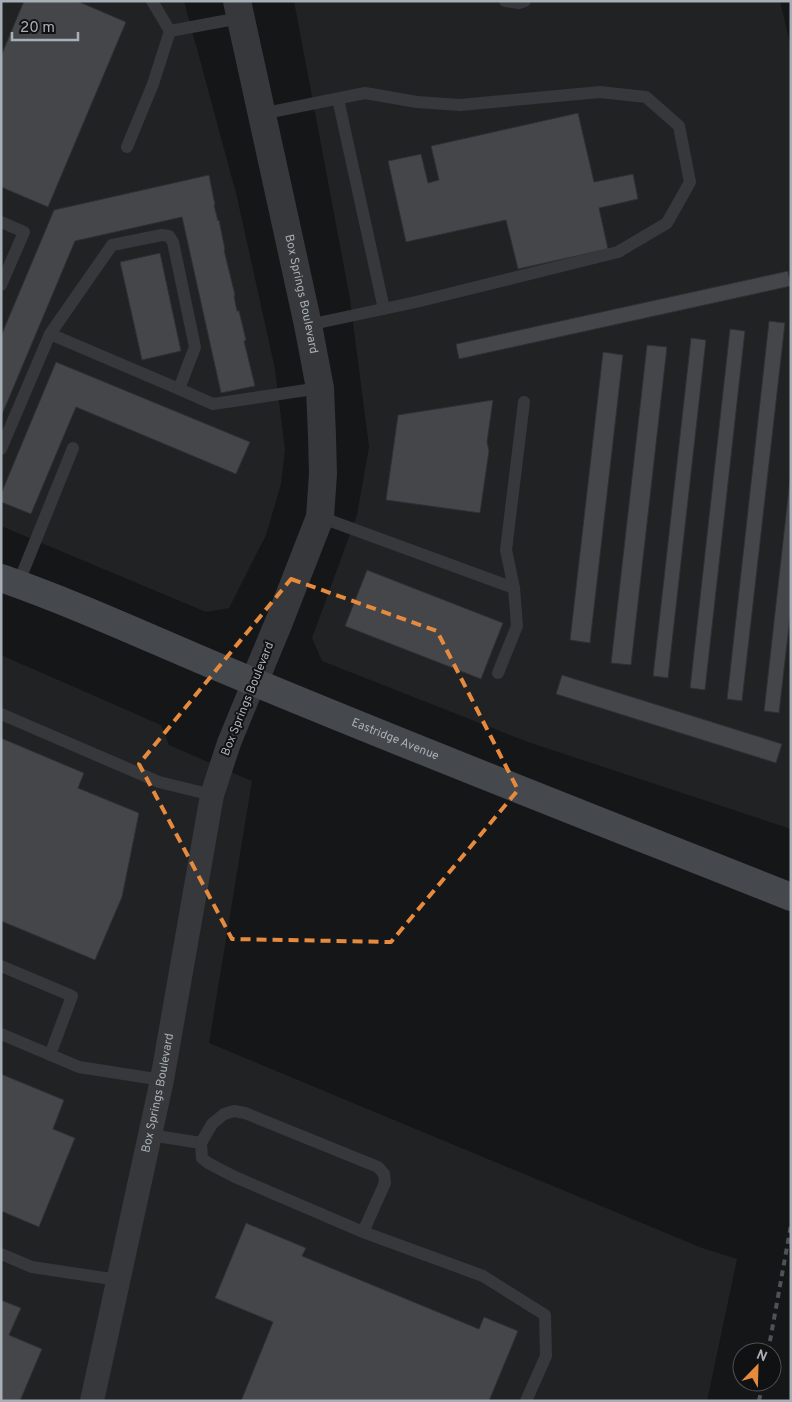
<svg xmlns="http://www.w3.org/2000/svg" width="792" height="1402" viewBox="0 0 792 1402" font-family="Overpass,sans-serif">
<style>
.built{fill:#212224}
.building{fill:#44464a;stroke:#2f3033}
.lines{fill:none;stroke-linecap:round;stroke-linejoin:round}
.service{stroke:#36383c;stroke-width:12}
.minor{stroke:#36383c;stroke-width:24}
.tertiary{stroke:#36383c;stroke-width:28}
.secondary{stroke:#45484c;stroke-width:28}
.rail{stroke:#4e5155;stroke-width:4;stroke-dasharray:6 5;stroke-linecap:butt}
.marked{fill:none;stroke:#e68a3e;stroke-width:4;stroke-dasharray:10 6;stroke-linejoin:round}
.labels{text-anchor:middle;dominant-baseline:central;stroke-width:4;stroke-linejoin:round;paint-order:stroke}
.street-label{font-size:12px;fill:#a8afb6;stroke:#101112}
</style>
<rect width="100%" height="100%" fill="#151617"/>
<g class="built">
<path d="M1,1H184L237,197L275,369L285,450L281,484L266,535L229,608L206,612L1,526Z"/>
<path d="M294,1H780L791,48V829L528,742L322,661L312,638L357,515L369,447L350,299Z"/>
<path d="M1,655L161,725L169,745L252,781L209,1043L702,1248L737,1259L707,1401H1Z"/>
</g>
<g class="building">
<path d="M24,1H77L126,22L48,207L1,187V56Z"/>
<path d="M578,113L594,182L633,174L638,199L599,208L608,249L518,269L506,220L406,242L388,161L421,154L428,183L439,180L431,146Z"/>
<path d="M209,175L215,205H214L218,221L219,220L225,250H224L235,295L234,296L237,311H239L246,340L244,341L255,386L221,393L182,217L75,241L1,417V336L54,210Z"/>
<path d="M160,253L181,351L142,360L120,262Z"/>
<path d="M788,271L791,286L459,359L456,344Z"/>
<path d="M769,321L785,323L742,701L727,699Z"/>
<path d="M730,329L745,331L705,690L690,688Z"/>
<path d="M691,338L706,340L668,678L653,676Z"/>
<path d="M647,345L667,347L631,665L611,663Z"/>
<path d="M603,352L623,355L590,643L570,640Z"/>
<path d="M56,362L250,442L236,474L76,407L31,514L1,502V494Z"/>
<path d="M493,400L487,442L489,451L480,513L386,500L398,415Z"/>
<path d="M791,470V609L779,713L764,711Z"/>
<path d="M367,570L503,623L481,679L345,626Z"/>
<path d="M562,675L782,744L776,763L556,694Z"/>
<path d="M1,738L84,773L78,788L139,813L122,897L95,960L1,921Z"/>
<path d="M1,1074L64,1100L53,1129L75,1138L39,1227L1,1211Z"/>
<path d="M246,1223L306,1248L302,1256L479,1329L484,1317L518,1331L489,1401H241L273,1322L215,1298Z"/>
<path d="M1,1300L21,1308L9,1335L42,1349L20,1401H1Z"/>
</g>
<g class="lines">
<g class="service">
<path d="M505,1L519,3L525,1"/>
<path d="M170,31L240,18"/>
<path d="M338,99L384,309"/>
<path d="M261,114L365,93L417,102L460,105L600,92L646,97L679,126L690,182L667,223L618,252L416,302L308,325"/>
<path d="M127,147L153,84L170,31L152,1"/>
<path d="M1,222L24,232L1,285"/>
<path d="M50,334L179,389"/>
<path d="M1,449L50,334L112,245L162,235L169,236L173,242L195,347L179,389L213,404L320,388"/>
<path d="M320,517L514,588L506,550L524,402"/>
<path d="M18,584L73,448"/>
<path d="M498,673L517,626L514,588"/>
<path d="M1,714L159,782L212,795"/>
<path d="M1,966L72,996L50,1055"/>
<path d="M1,1034L79,1067L162,1080"/>
<path d="M150,1135L201,1143"/>
<path d="M363,1232L385,1183L384,1174L378,1167L245,1113L234,1111L224,1114L212,1124L201,1143L202,1158L208,1163L235,1177L363,1232L483,1276L545,1315L546,1356L526,1401"/>
<path d="M1,1254L32,1267L118,1280"/>
</g>
<path class="minor" id="s1" d="M92,1401L162,1080L212,795L229,743L254,682"/>
<path class="tertiary" id="s2" d="M237,1L308,325L320,388L322,436L323,474L320,517L279,622L254,682"/>
<path class="secondary" id="s3" d="M1,578C87,608 170,648 254,682C432,756 612,826 791,897"/>
<g class="rail">
<path d="M768,1352L791,1225"/>
<path d="M759,1401L763,1382"/>
</g>
</g>
<path class="marked" d="M291,579L437,631L518,790L391,942L232,939L139,764Z"/>
<g class="labels">
<g class="street-label">
<text stroke="none"><textPath href="#s2" startOffset="300">Box Springs Boulevard</textPath></text>
<text transform="translate(248 699) rotate(-68)">Box Springs Boulevard</text>
<text stroke="none"><textPath href="#s3" startOffset="426">Eastridge Avenue</textPath></text>
<text stroke="none"><textPath href="#s1" startOffset="315">Box Springs Boulevard</textPath></text>
</g>
</g>
<rect width="792" height="1402" fill="none" stroke="#a8afb6" stroke-width="5"/>
<g transform="translate(757 1367) rotate(23)"><circle r="24" fill="#101112" stroke="#4d5054"/>
<path d="M0-4L9 19L0 12L-9 19Z" fill="#e68a3e"/>
<text y="-8" font-size="14" font-weight="bold" text-anchor="middle" fill="#a8afb6">N</text>
</g>
<path d="M12 32v8h66v-8" fill="none" stroke="#a8afb6" stroke-width="2.5"/>
<text x="20" y="32" font-size="15" fill="#a8afb6" stroke="#101112" stroke-width="4" paint-order="stroke">20 m</text>
</svg>
